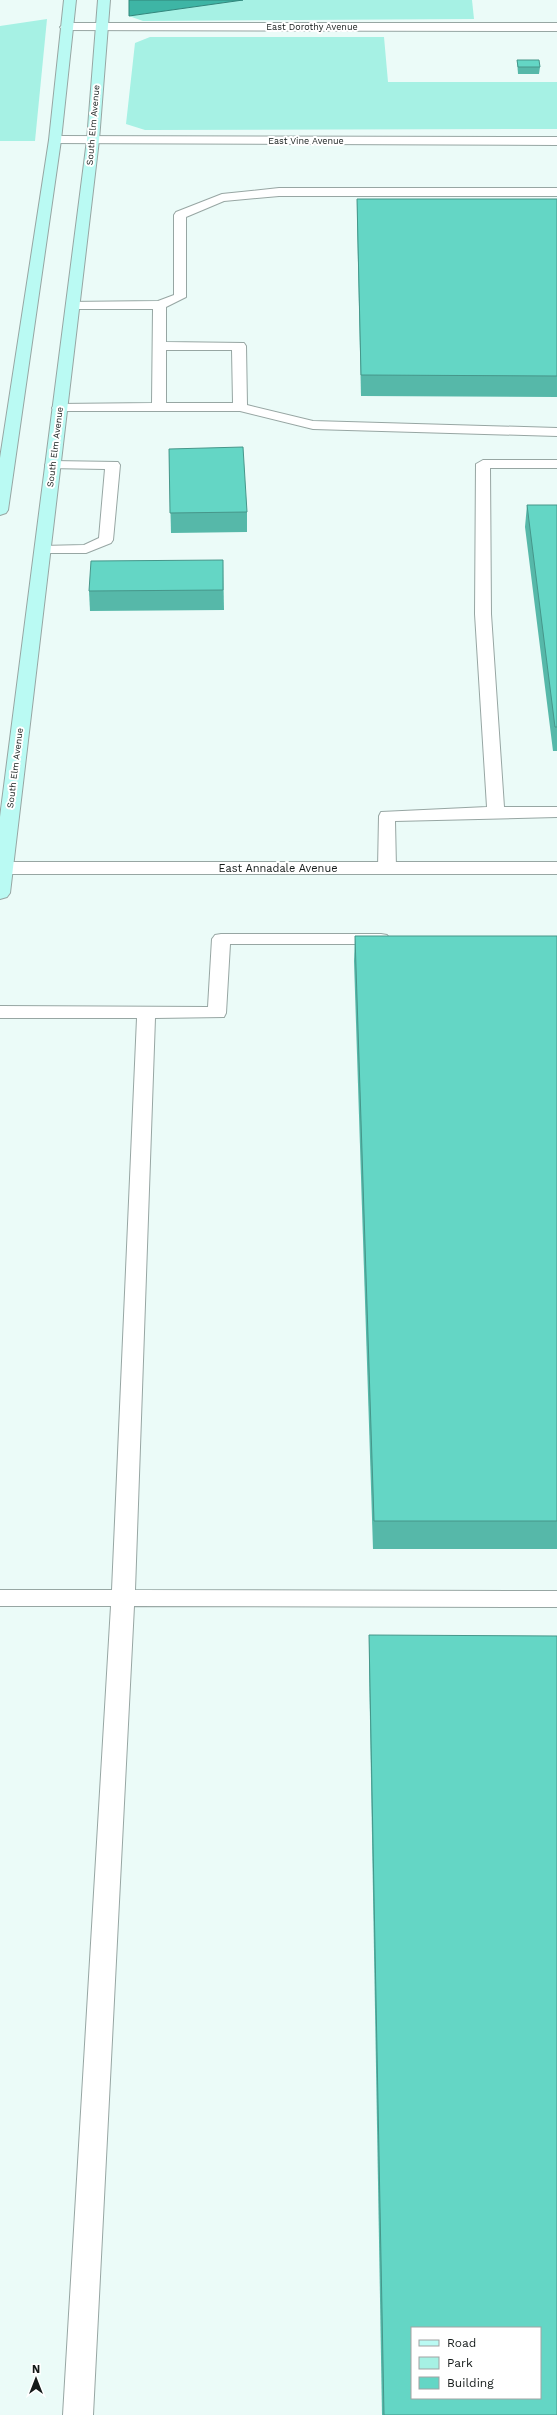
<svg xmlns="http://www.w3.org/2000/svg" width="557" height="2415" viewBox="0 0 557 2415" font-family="'Work Sans',sans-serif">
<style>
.green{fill:#a6f1e4}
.water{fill:#3eb5a5;stroke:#31867b}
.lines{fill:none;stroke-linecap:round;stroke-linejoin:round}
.lane-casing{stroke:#97a6a3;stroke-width:2}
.street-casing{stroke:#97a6a3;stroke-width:2}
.secondary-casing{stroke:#97a6a3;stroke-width:2}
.lane{fill:#fff;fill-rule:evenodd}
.street{fill:#fff;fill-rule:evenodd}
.secondary{fill:#bafaf3;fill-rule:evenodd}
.wall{fill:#56b8a9}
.building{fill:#64d6c5;stroke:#46968a;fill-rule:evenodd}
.labels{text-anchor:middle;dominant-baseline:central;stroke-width:4;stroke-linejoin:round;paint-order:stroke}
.far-street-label{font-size:9px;fill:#141a19;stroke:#fff}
.street-label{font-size:11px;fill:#141a19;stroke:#fff}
</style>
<rect width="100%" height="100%" fill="#ebfbf8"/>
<g class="green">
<path d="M243,0H472L474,19L143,21L129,16Z"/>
<path d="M47,19L35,141H0V26Z"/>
<path d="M150,37H384L388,82H557V129L145,130L126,124L135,43Z"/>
</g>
<path class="water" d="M129,0H243L129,16Z"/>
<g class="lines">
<g class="lane-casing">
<g id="lane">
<path d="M279,188H557V196H279L224,201L186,217V297L166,307V342L244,343L246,346L247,405L313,421L557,428V436L313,429L240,411H54L52,408L54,405L59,404L152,403L153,309H72L66,305L67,302L158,301L174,295V215L176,212L222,194ZM166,350H232L233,403H166Z"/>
<path d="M483,460H557V468H490L491,614L504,807H557V817L395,821L396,868L393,872H381L378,868L379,816L381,812L487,807L475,614L476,464Z"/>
<path d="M52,461L118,462L120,465L113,540L111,543L86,553H37L35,550L37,547L42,546L84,545L99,538L105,469L47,468L45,465L47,462Z"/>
<path d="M221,934H381L387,935L390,939L387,943L381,944H230L226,1013L224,1017L155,1018L135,1590L557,1591V1607L134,1606L93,2415H63L111,1606H0V1590H112L137,1018H0V1006L208,1007L212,939L215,935Z"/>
</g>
</g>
<g class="street-casing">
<g id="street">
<path d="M66,23H557V31L62,30L60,27Z"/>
<path d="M55,136L557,137V145L50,143L49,140Z"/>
<rect x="0" y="862" width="557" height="12"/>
</g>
</g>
<g class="secondary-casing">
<g id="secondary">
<path d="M64,0H76L61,140L8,510L6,513L0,515V458L49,140Z"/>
<path d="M98,0H110L99,140L10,893L7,897L0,899V817L87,140Z"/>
</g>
</g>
<use href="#lane" class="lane"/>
<use href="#street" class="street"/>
<use href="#secondary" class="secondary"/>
</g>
<g class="wall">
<path d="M517,60L540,67L539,74H518Z"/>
<path d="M357,199H557V397L361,396L357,218Z"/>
<path d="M169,449L247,512V532L171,533Z"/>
<path d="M527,505H557V751H553L525,527Z"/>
<path d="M223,560L224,610L90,611L89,591Z"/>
<path d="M355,936H557V1549H373L354,961Z"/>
<path d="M369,1635L557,2415H382L369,1663Z"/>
</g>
<g class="building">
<path d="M517,60H539L540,67H518Z"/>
<path d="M357,199H557V376L361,375Z"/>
<path d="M243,447L247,512L170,513L169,449Z"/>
<path d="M527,505H557V727H555Z"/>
<path d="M223,560V590L89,591L91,561Z"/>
<path d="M355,936H557V1521H374Z"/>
<path d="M369,1635L557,1636V2415H384ZM412,2328H540V2398H412Z"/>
</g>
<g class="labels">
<g class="far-street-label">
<text x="312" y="27">East Dorothy Avenue</text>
<text transform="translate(93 125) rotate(-85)">South Elm Avenue</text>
<text x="306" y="141">East Vine Avenue</text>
<text transform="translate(55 447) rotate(-83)">South Elm Avenue</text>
<text transform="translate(15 768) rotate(-83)">South Elm Avenue</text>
</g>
<g class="street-label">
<text x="278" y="868">East Annadale Avenue</text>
</g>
</g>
<rect x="411" y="2327" width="130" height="72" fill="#ffffff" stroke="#a1a3a3"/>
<rect x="419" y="2340" width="20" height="6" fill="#bafaf3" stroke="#a1a3a3"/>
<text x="447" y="2347" font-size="12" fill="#141a19">Road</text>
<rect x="419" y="2357" width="20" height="12" fill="#a6f1e4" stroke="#a1a3a3"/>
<text x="447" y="2367" font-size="12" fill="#141a19">Park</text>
<rect x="419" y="2377" width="20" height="12" fill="#64d6c5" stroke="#a1a3a3"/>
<text x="447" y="2387" font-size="12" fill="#141a19">Building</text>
<g transform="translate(36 2379)" stroke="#ffffff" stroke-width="3" paint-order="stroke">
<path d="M0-3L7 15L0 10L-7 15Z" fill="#141a19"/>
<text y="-6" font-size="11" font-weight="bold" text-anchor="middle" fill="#141a19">N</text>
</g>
</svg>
